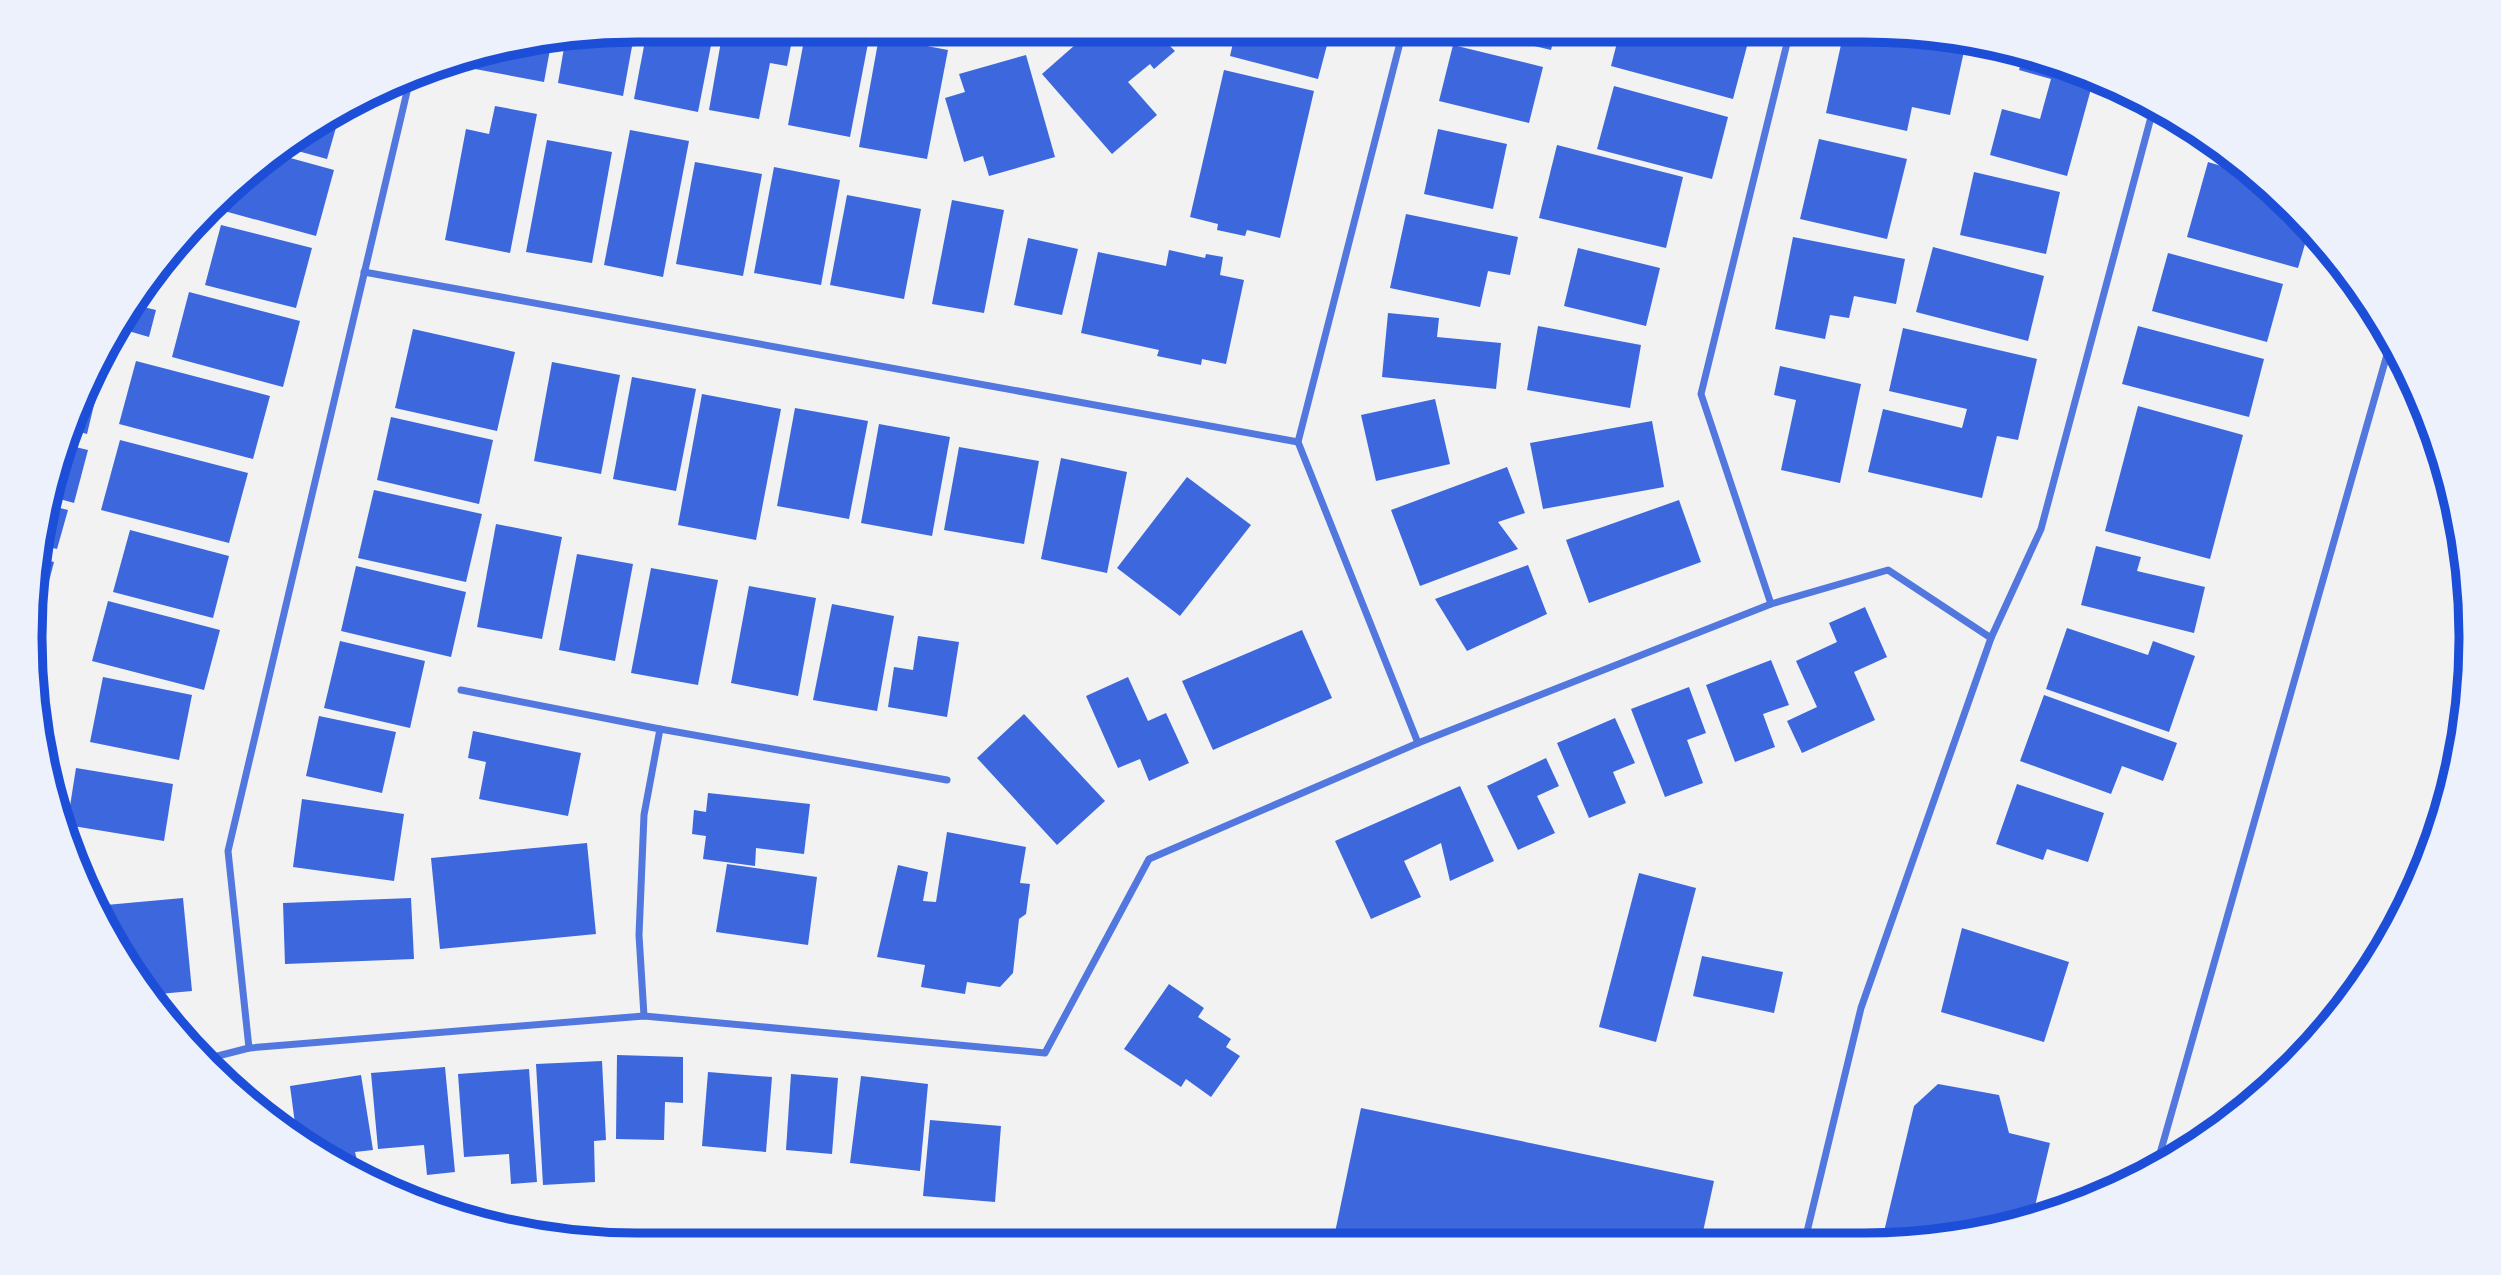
<svg xmlns="http://www.w3.org/2000/svg" width="2501" height="1275" viewBox="0 0 2501 1275" font-family="Spectral,serif">
<style>
.building{fill:#3d67dc}
.lines{fill:none;stroke-linecap:round;stroke-linejoin:round}
.minor{stroke:#5277de;stroke-width:7}
.rim{fill:none;stroke:#1d4ed8;stroke-width:9}
</style>
<rect width="100%" height="100%" fill="#f2f2f2"/>
<g class="building">
<path d="M635,30L623,96L558,83L565,42Z"/>
<path d="M647,30H714L698,112L634,99Z"/>
<path d="M723,30H794L787,66L770,63L759,119L709,110Z"/>
<path d="M806,30H853L870,33L850,137L788,125Z"/>
<path d="M1092,30L1186,32L1170,46L1175,51L1154,69L1150,64L1128,82L1157,115L1112,154L1042,74Z"/>
<path d="M1236,30H1331L1318,79L1230,56Z"/>
<path d="M1472,31H1556L1551,50Z"/>
<path d="M1620,31H1751L1733,99L1611,66Z"/>
<path d="M1844,31H1903L1966,42L1950,115L1912,107L1907,131L1826,113Z"/>
<path d="M879,37L948,50L927,159L859,147Z"/>
<path d="M551,44L544,82L475,69L477,56Z"/>
<path d="M1453,45L1543,67L1529,123L1439,101Z"/>
<path d="M2024,52L2094,78L2067,176L1990,155L2002,109L2040,119L2051,79L2019,70Z"/>
<path d="M1026,55L1055,157L989,176L983,156L964,162L945,98L965,92L959,74Z"/>
<path d="M1224,70L1314,91L1280,238L1247,230L1245,236L1217,230L1218,224L1190,217Z"/>
<path d="M1614,86L1728,117L1712,179L1597,149Z"/>
<path d="M495,106L537,114L510,253L445,240L466,129L489,134Z"/>
<path d="M339,117L327,159L283,147Z"/>
<path d="M1438,129L1507,144L1493,209L1424,194Z"/>
<path d="M630,130L689,141L663,277L604,265Z"/>
<path d="M1819,139L1907,159L1887,239L1800,219Z"/>
<path d="M547,140L612,152L592,263L526,252Z"/>
<path d="M2208,140L2234,156L2242,163L2205,154Z"/>
<path d="M1557,145L1683,177L1666,248L1539,218Z"/>
<path d="M272,153L334,170L316,236L217,209Z"/>
<path d="M695,162L762,174L743,276L676,264Z"/>
<path d="M2208,162L2255,176L2310,227L2298,268L2187,237Z"/>
<path d="M774,167L840,180L821,285L754,273Z"/>
<path d="M1974,172L2060,192L2046,254L1960,235Z"/>
<path d="M847,195L921,209L904,299L830,285Z"/>
<path d="M952,200L1004,210L984,313L932,304Z"/>
<path d="M1406,214L1518,237L1510,275L1488,271L1480,307L1390,288Z"/>
<path d="M221,225L312,248L296,308L205,285Z"/>
<path d="M1793,237L1905,259L1896,304L1854,296L1849,318L1830,315L1825,339L1775,329Z"/>
<path d="M1028,238L1078,249L1062,315L1014,305Z"/>
<path d="M1933,247L2044,276L2028,341L1916,312Z"/>
<path d="M1578,248L1660,268L1646,326L1564,306Z"/>
<path d="M1169,250L1205,258L1206,254L1223,257L1220,275L1244,280L1226,364L1202,359L1201,365L1157,356L1159,350L1081,333L1098,252L1166,266Z"/>
<path d="M2168,253L2283,284L2267,342L2152,311Z"/>
<path d="M189,292L300,321L283,387L172,357Z"/>
<path d="M131,304L156,310L149,337L125,330Z"/>
<path d="M1388,313L1439,318L1437,337L1501,343L1496,389L1382,377Z"/>
<path d="M1538,326L1641,345L1630,408L1527,390Z"/>
<path d="M2138,326L2264,359L2249,417L2122,384Z"/>
<path d="M1903,328L2037,359L2018,440L1997,436L1982,498L1868,472L1883,409L1962,428L1967,409L1889,391Z"/>
<path d="M413,329L515,352L497,431L395,408Z"/>
<path d="M105,359L87,434L73,430Z"/>
<path d="M136,361L270,396L253,459L119,424Z"/>
<path d="M552,362L620,375L601,474L534,461Z"/>
<path d="M1780,366L1861,384L1840,483L1781,470L1796,400L1774,395Z"/>
<path d="M632,377L696,389L676,491L613,479Z"/>
<path d="M702,394L781,409L756,540L678,525Z"/>
<path d="M1435,399L1450,464L1376,481L1361,415Z"/>
<path d="M2138,406L2243,435L2210,559L2105,531Z"/>
<path d="M795,408L868,421L849,519L777,506Z"/>
<path d="M391,417L493,440L479,504L377,480Z"/>
<path d="M1652,421L1664,487L1543,509L1530,443Z"/>
<path d="M879,424L950,437L932,536L861,523Z"/>
<path d="M120,440L248,473L229,543L101,510Z"/>
<path d="M67,445L88,450L74,503L49,496L50,481Z"/>
<path d="M959,447L1039,461L1024,544L944,530Z"/>
<path d="M1061,458L1127,472L1107,573L1041,559Z"/>
<path d="M1507,467L1525,513L1498,522L1518,549L1420,586L1391,510Z"/>
<path d="M1187,477L1251,525L1180,616L1117,568Z"/>
<path d="M374,490L482,514L466,582L358,558Z"/>
<path d="M1679,500L1701,562L1589,603L1566,540Z"/>
<path d="M48,505L68,510L57,549L44,546Z"/>
<path d="M496,524L562,537L542,639L477,627Z"/>
<path d="M130,530L229,556L213,618L113,592Z"/>
<path d="M2096,546L2141,557L2137,571L2205,587L2194,633L2081,605Z"/>
<path d="M577,554L633,564L615,661L559,650Z"/>
<path d="M43,559L54,562L41,612L38,611Z"/>
<path d="M1528,565L1547,614L1467,651L1435,599Z"/>
<path d="M356,566L466,592L451,657L341,631Z"/>
<path d="M651,568L718,580L698,685L631,673Z"/>
<path d="M749,586L816,598L798,696L731,683Z"/>
<path d="M108,601L220,630L204,690L92,661Z"/>
<path d="M832,604L894,616L877,711L813,700Z"/>
<path d="M1865,607L1887,657L1854,672L1875,720L1802,753L1787,721L1817,707L1796,661L1837,642L1829,623Z"/>
<path d="M37,622L43,623L35,657L33,656Z"/>
<path d="M2067,628L2148,655L2153,641L2195,656L2169,732L2046,689Z"/>
<path d="M1302,630L1332,698L1213,750L1182,681Z"/>
<path d="M918,636L959,642L947,717L888,707L894,667L913,670Z"/>
<path d="M340,641L425,661L410,728L324,708Z"/>
<path d="M1771,660L1789,705L1763,714L1775,747L1735,762L1706,685Z"/>
<path d="M103,677L192,695L179,760L90,742Z"/>
<path d="M1128,677L1148,721L1166,713L1189,763L1149,781L1140,759L1118,768L1086,696Z"/>
<path d="M1689,687L1706,733L1687,740L1703,783L1665,797L1631,709Z"/>
<path d="M2044,695L2177,743L2163,781L2122,766L2111,794L2020,761Z"/>
<path d="M1024,714L1105,801L1057,845L977,758Z"/>
<path d="M319,716L396,732L382,793L306,776Z"/>
<path d="M1615,718L1635,763L1613,772L1626,803L1589,818L1557,743Z"/>
<path d="M473,731L581,753L568,816L479,799L486,762L468,758Z"/>
<path d="M1546,758L1559,786L1537,796L1555,833L1518,850L1487,786Z"/>
<path d="M76,768L173,784L164,841L67,825Z"/>
<path d="M2017,784L2104,813L2088,862L2047,849L2043,860L1996,844Z"/>
<path d="M1460,786L1494,861L1450,881L1441,843L1404,861L1421,897L1371,919L1335,841Z"/>
<path d="M708,793L810,804L804,854L756,848L755,866L703,859L706,836L692,834L694,810L706,812Z"/>
<path d="M302,799L404,814L394,881L293,867Z"/>
<path d="M947,832L1026,847L1020,883L1030,884L1026,914L1019,919L1013,973L1000,987L967,982L965,994L921,987L925,965L877,957L898,865L928,872L923,901L936,902Z"/>
<path d="M587,843L596,934L440,949L431,858Z"/>
<path d="M727,864L817,877L808,945L716,932Z"/>
<path d="M1639,873L1696,888L1656,1042L1599,1027Z"/>
<path d="M183,898L192,991L148,995L132,975L95,906Z"/>
<path d="M411,898L414,959L285,964L283,903Z"/>
<path d="M1962,928L2069,962L2044,1042L1941,1012Z"/>
<path d="M1702,956L1783,972L1774,1013L1693,996Z"/>
<path d="M1169,984L1204,1008L1198,1017L1231,1039L1226,1047L1240,1056L1211,1097L1186,1079L1181,1087L1124,1049Z"/>
<path d="M617,1055L683,1057V1103L665,1102L664,1140L616,1139Z"/>
<path d="M602,1061L606,1140L594,1141L595,1182L543,1185L536,1064Z"/>
<path d="M445,1067L455,1172L427,1175L424,1145L378,1149L371,1073Z"/>
<path d="M529,1069L537,1182L511,1184L509,1154L464,1157L458,1074Z"/>
<path d="M708,1072L772,1077L766,1152L702,1146Z"/>
<path d="M791,1074L838,1078L832,1154L786,1150Z"/>
<path d="M361,1075L373,1150L355,1152L357,1160L340,1162L296,1131L290,1086Z"/>
<path d="M861,1076L928,1084L920,1171L850,1163Z"/>
<path d="M1938,1084L1999,1095L2009,1133L2050,1143L2035,1206L2053,1211L1943,1240H1882L1914,1106Z"/>
<path d="M1361,1108L1714,1181L1701,1241L1333,1242Z"/>
<path d="M930,1120L1001,1126L995,1202L923,1196Z"/>
</g>
<g class="lines">
<g class="minor">
<path d="M1403,31L1298,442L1418,743"/>
<path d="M364,272L1298,442"/>
<path d="M1771,604L1701,394L1790,31"/>
<path d="M461,690L660,729L947,780"/>
<path d="M644,1016L639,935L644,815L660,729"/>
<path d="M249,1048L228,851L410,79"/>
<path d="M202,1060L249,1048L644,1016L1045,1053L1149,859L1418,743L1771,604L1888,570L1991,638"/>
<path d="M2157,1164L2392,337"/>
<path d="M1805,1240L1861,1008L1991,638L2041,529L2154,106"/>
</g>
</g>
<path d="M0 0H2501V1275H0ZM637 42H1864A595 595 0 0 1 2459 637V638A595 595 0 0 1 1864 1233H637A595 595 0 0 1 42 638V637A595 595 0 0 1 637 42Z" fill="#edf1fc" fill-rule="evenodd"/>
<path class="rim" d="M637 42H1864A595 595 0 0 1 2459 637V638A595 595 0 0 1 1864 1233H637A595 595 0 0 1 42 638V637A595 595 0 0 1 637 42Z"/>
</svg>
